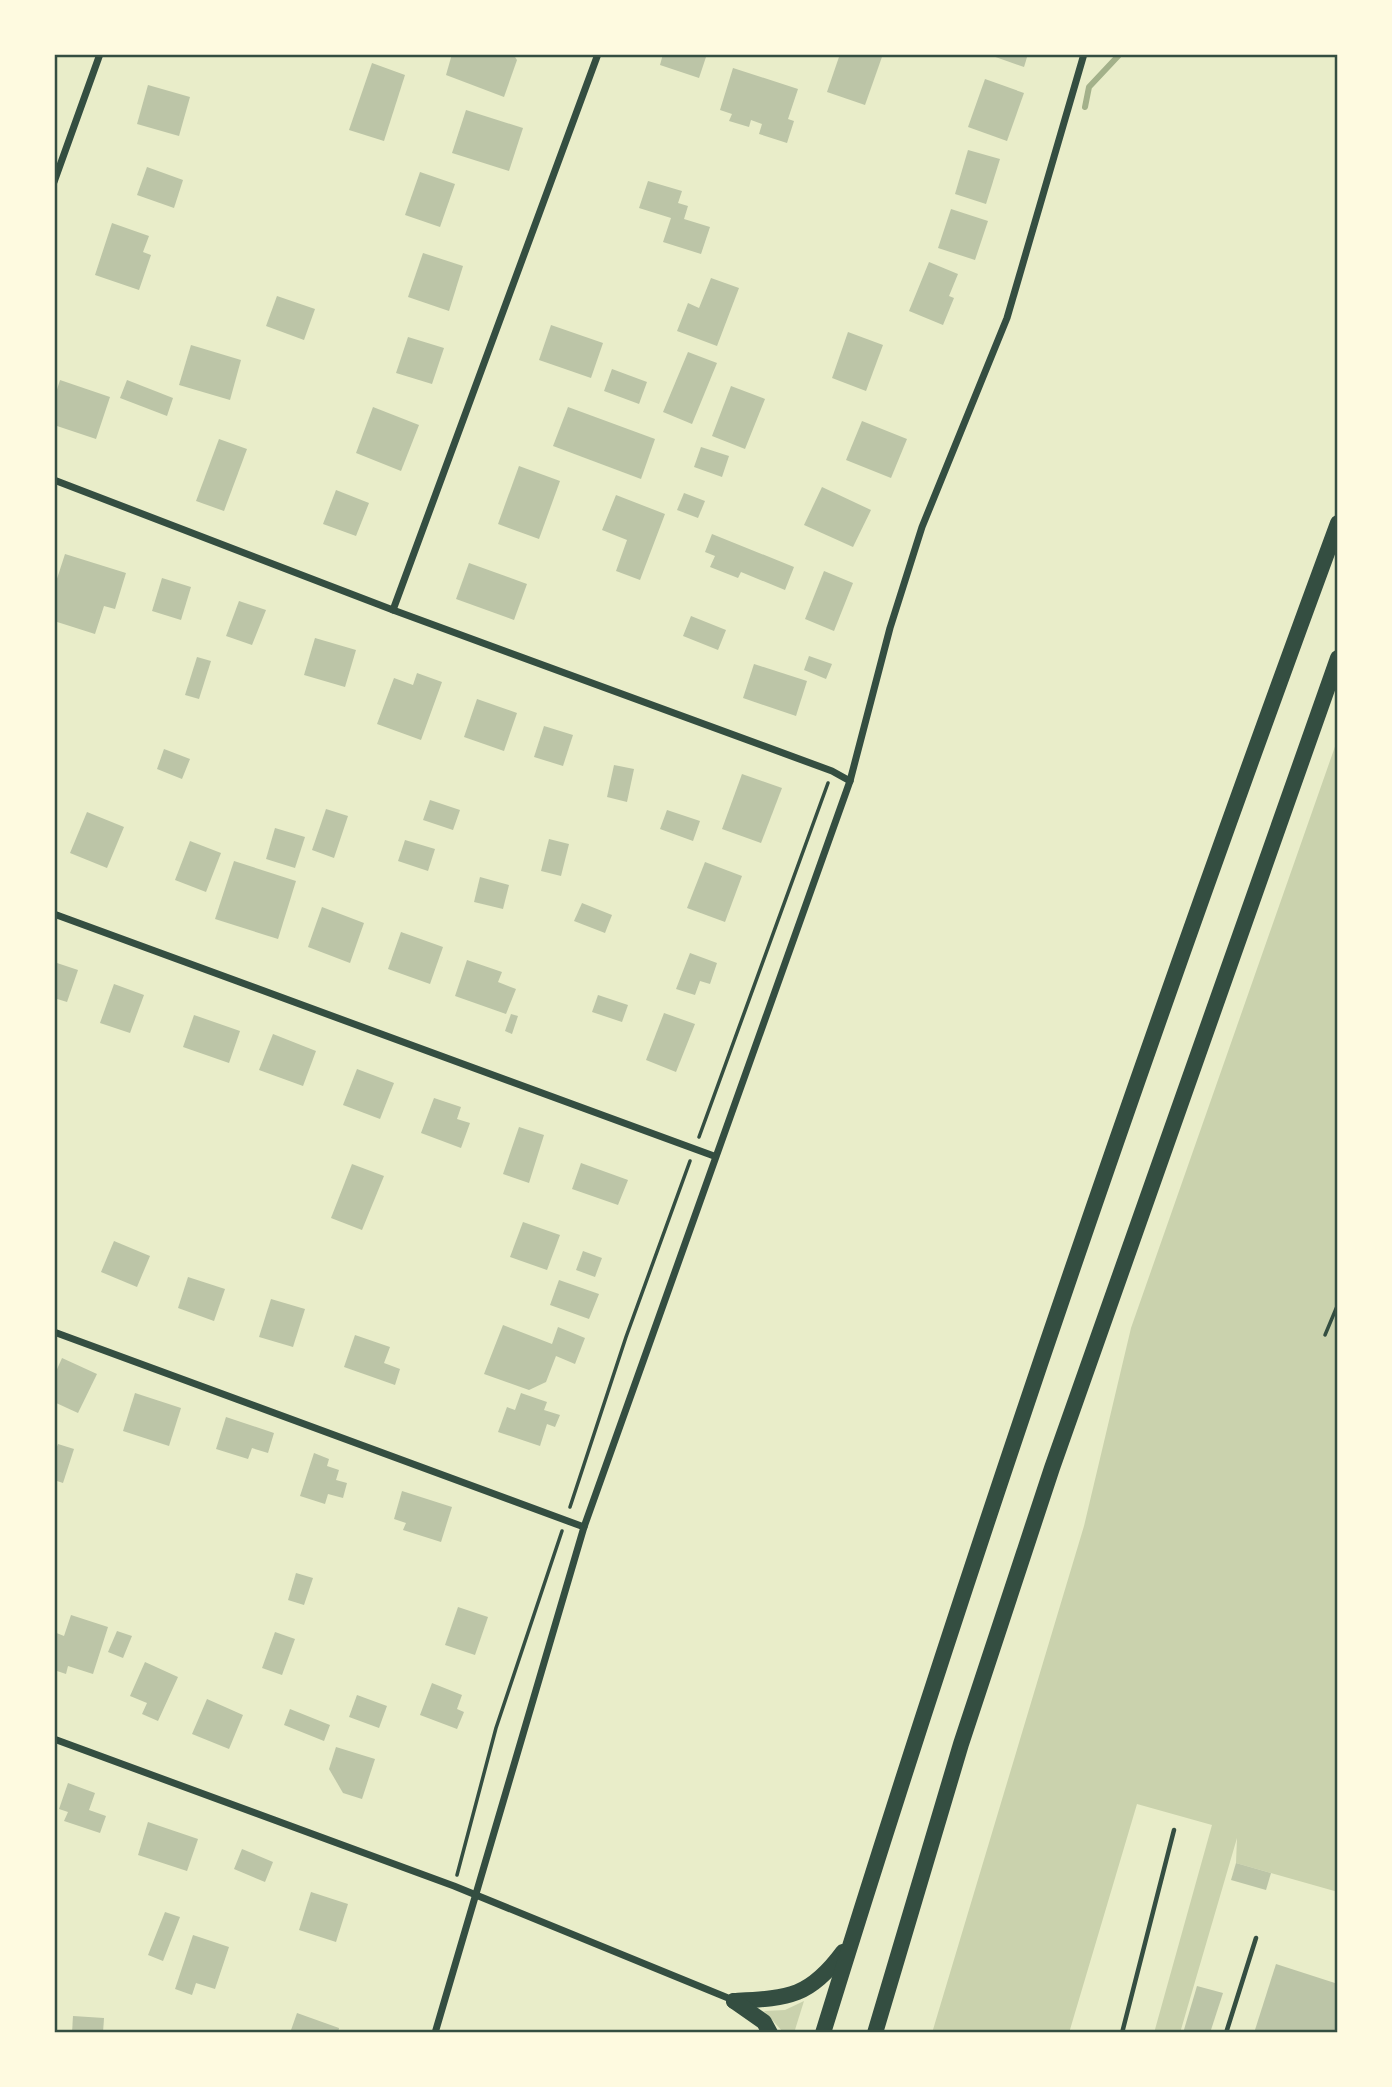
<svg xmlns="http://www.w3.org/2000/svg" width="1392" height="2087" viewBox="0 0 1392 2087" font-family="'DejaVu Sans',sans-serif">
<style>
.green{fill:#cad2ad}
.lines{fill:none;stroke-linecap:round;stroke-linejoin:round}
.stream{stroke:#a3b18a;stroke-width:6}
.building{fill:#bcc5a7}
.path{stroke:#344e41;stroke-width:3.5}
.service{stroke:#344e41;stroke-width:4.5}
.minor{stroke:#344e41;stroke-width:7}
.trunk{stroke:#344e41;stroke-width:16}
.neatline{fill:none;stroke:#344e41;stroke-width:2.5}
</style>
<rect width="100%" height="100%" fill="#e9edc9"/>
<g class="green">
<path d="M1338,738V1892L1236,1863L1237,1838L1180,2033H1154L1212,1825L1137,1804L1069,2033H932L1084,1526L1131,1328Z"/>
<path d="M804,2001L794,2033H784L764,2011L785,2010Z"/>
</g>
<g class="lines">
<path class="stream" d="M1085,107L1089,87L1120,54"/>
</g>
<g class="building">
<path d="M452,54H513L517,60L504,97L446,75Z"/>
<path d="M663,54H707L699,78L660,65Z"/>
<path d="M840,54H883L865,105L827,92Z"/>
<path d="M987,54H1028L1024,67Z"/>
<path d="M372,63L405,75L384,141L349,130Z"/>
<path d="M733,68L798,89L788,119L794,121L787,143L759,134L762,124L751,120L749,127L729,121L732,114L720,110Z"/>
<path d="M985,79L1024,93L1007,141L968,127Z"/>
<path d="M148,85L190,97L179,136L137,124Z"/>
<path d="M466,110L523,128L509,171L452,153Z"/>
<path d="M968,150L1000,159L986,204L955,194Z"/>
<path d="M147,167L183,180L174,208L137,195Z"/>
<path d="M420,172L455,184L440,227L405,215Z"/>
<path d="M648,181L682,191L678,203L688,206L684,219L710,227L701,254L663,242L671,218L639,208Z"/>
<path d="M951,209L988,221L975,260L938,248Z"/>
<path d="M112,223L149,236L143,252L151,255L139,290L95,275Z"/>
<path d="M423,253L463,266L449,311L408,297Z"/>
<path d="M929,262L958,274L949,296L954,298L943,325L909,311Z"/>
<path d="M711,278L739,288L717,346L677,331L688,303L699,308Z"/>
<path d="M277,296L315,309L304,340L266,326Z"/>
<path d="M551,325L603,343L591,378L539,360Z"/>
<path d="M848,332L883,345L866,391L832,378Z"/>
<path d="M408,337L444,348L432,384L396,373Z"/>
<path d="M191,345L241,360L230,400L179,385Z"/>
<path d="M688,352L717,363L692,424L663,412Z"/>
<path d="M612,369L647,382L639,404L604,391Z"/>
<path d="M60,380L110,397L96,439L54,425V399Z"/>
<path d="M127,380L173,398L167,416L120,398Z"/>
<path d="M731,386L765,399L745,449L712,436Z"/>
<path d="M373,407L419,425L401,471L356,453Z"/>
<path d="M568,407L655,439L641,479L553,446Z"/>
<path d="M862,421L907,439L891,478L846,460Z"/>
<path d="M219,439L247,449L224,511L196,501Z"/>
<path d="M701,447L729,456L722,477L694,467Z"/>
<path d="M519,466L560,481L539,539L498,524Z"/>
<path d="M822,487L871,510L853,547L804,525Z"/>
<path d="M336,490L369,503L356,536L323,524Z"/>
<path d="M684,493L705,501L698,518L677,510Z"/>
<path d="M616,495L665,514L640,580L616,571L627,540L602,530Z"/>
<path d="M712,534L794,567L785,590L741,572L738,578L710,567L715,556L705,552Z"/>
<path d="M65,554L126,573L115,609L104,606L95,634L54,621L57,608L54,607V588Z"/>
<path d="M469,563L527,584L514,620L456,599Z"/>
<path d="M824,571L853,583L834,631L805,619Z"/>
<path d="M162,578L191,587L181,620L152,611Z"/>
<path d="M239,601L266,610L252,645L226,636Z"/>
<path d="M691,616L726,630L718,650L683,636Z"/>
<path d="M315,638L356,650L345,687L304,675Z"/>
<path d="M809,656L832,664L826,679L804,670Z"/>
<path d="M197,657L211,661L199,699L185,695Z"/>
<path d="M754,664L807,681L796,716L743,698Z"/>
<path d="M417,673L442,682L421,740L377,724L394,678L413,685Z"/>
<path d="M477,699L517,713L504,751L464,737Z"/>
<path d="M544,726L573,735L563,766L534,757Z"/>
<path d="M164,749L190,759L182,779L157,769Z"/>
<path d="M614,765L634,769L627,802L607,797Z"/>
<path d="M742,774L782,788L761,843L722,829Z"/>
<path d="M430,800L460,810L453,830L423,820Z"/>
<path d="M326,809L348,816L334,858L312,850Z"/>
<path d="M667,810L700,821L693,841L660,829Z"/>
<path d="M87,812L124,827L107,868L70,853Z"/>
<path d="M275,828L305,837L295,868L266,859Z"/>
<path d="M549,839L569,844L561,876L541,871Z"/>
<path d="M405,840L435,849L428,871L398,861Z"/>
<path d="M190,841L221,853L206,892L175,880Z"/>
<path d="M234,861L296,881L278,939L215,919Z"/>
<path d="M705,862L742,876L725,922L687,908Z"/>
<path d="M480,877L509,885L503,909L474,902Z"/>
<path d="M582,903L612,915L605,933L574,921Z"/>
<path d="M322,907L364,923L350,963L308,947Z"/>
<path d="M401,932L443,947L430,984L388,969Z"/>
<path d="M690,953L717,963L710,984L700,981L695,995L676,989Z"/>
<path d="M467,960L502,972L498,982L516,989L506,1014L455,996Z"/>
<path d="M54,962L78,970L67,1002L54,998Z"/>
<path d="M114,984L144,995L130,1033L100,1023Z"/>
<path d="M598,995L628,1005L622,1022L592,1012Z"/>
<path d="M664,1013L695,1024L676,1072L646,1060Z"/>
<path d="M511,1014L518,1016L512,1034L505,1031Z"/>
<path d="M194,1015L240,1031L229,1063L183,1047Z"/>
<path d="M273,1034L316,1051L303,1086L259,1070Z"/>
<path d="M357,1069L394,1083L380,1119L343,1105Z"/>
<path d="M434,1098L461,1107L457,1119L470,1123L461,1148L421,1133Z"/>
<path d="M519,1127L544,1135L529,1183L503,1174Z"/>
<path d="M581,1163L628,1180L618,1205L572,1189Z"/>
<path d="M352,1164L384,1176L362,1230L331,1218Z"/>
<path d="M523,1222L560,1235L547,1270L510,1257Z"/>
<path d="M114,1241L150,1256L137,1287L101,1272Z"/>
<path d="M583,1251L602,1258L595,1277L576,1270Z"/>
<path d="M188,1277L225,1289L214,1321L178,1308Z"/>
<path d="M559,1280L599,1294L589,1319L550,1305Z"/>
<path d="M271,1299L305,1309L293,1347L259,1337Z"/>
<path d="M503,1325L552,1344L558,1327L585,1338L575,1364L556,1356L546,1382L529,1390L484,1374Z"/>
<path d="M355,1335L390,1347L384,1363L400,1369L395,1385L344,1367Z"/>
<path d="M62,1358L97,1374L78,1413L54,1402V1376Z"/>
<path d="M135,1393L181,1408L169,1446L123,1431Z"/>
<path d="M521,1393L547,1402L544,1410L560,1415L555,1427L547,1424L540,1446L498,1432L507,1407L515,1410Z"/>
<path d="M226,1417L274,1433L268,1453L252,1448L248,1459L216,1449Z"/>
<path d="M58,1444L74,1449L63,1483L54,1480V1455Z"/>
<path d="M314,1453L329,1459L327,1466L339,1470L336,1480L347,1483L343,1498L328,1494L325,1504L300,1496Z"/>
<path d="M402,1491L452,1507L441,1542L403,1530L406,1523L394,1519Z"/>
<path d="M296,1573L313,1578L304,1605L288,1600Z"/>
<path d="M458,1607L488,1617L475,1655L445,1645Z"/>
<path d="M71,1615L108,1627L93,1674L68,1666L66,1674L54,1670V1632L64,1636Z"/>
<path d="M117,1631L132,1636L123,1658L108,1652Z"/>
<path d="M275,1632L295,1639L282,1675L262,1668Z"/>
<path d="M145,1662L178,1677L158,1721L142,1714L147,1703L130,1696Z"/>
<path d="M432,1683L462,1695L457,1709L464,1712L457,1729L420,1715Z"/>
<path d="M357,1695L387,1706L379,1728L349,1717Z"/>
<path d="M207,1699L243,1715L229,1749L192,1734Z"/>
<path d="M290,1709L330,1725L324,1741L284,1725Z"/>
<path d="M336,1747L375,1759L362,1799L343,1793L329,1769Z"/>
<path d="M68,1783L95,1793L89,1810L106,1816L100,1833L64,1821L68,1812L59,1809Z"/>
<path d="M148,1822L198,1839L187,1871L138,1855Z"/>
<path d="M242,1849L273,1862L265,1882L234,1869Z"/>
<path d="M1236,1863L1271,1873L1266,1890L1231,1880Z"/>
<path d="M311,1892L348,1904L336,1942L299,1930Z"/>
<path d="M165,1912L180,1917L163,1961L148,1955Z"/>
<path d="M193,1935L229,1947L215,1989L196,1983L192,1995L175,1989Z"/>
<path d="M1276,1964L1338,1984V2033H1254Z"/>
<path d="M1197,1986L1223,1993L1210,2033H1183Z"/>
<path d="M297,2013L339,2028L338,2033H290Z"/>
<path d="M73,2016L104,2018L103,2033H72Z"/>
</g>
<g class="lines">
<g class="path">
<path d="M699,1137L828,783"/>
<path d="M1325,1335L1338,1304"/>
<path d="M570,1507L626,1337L690,1161"/>
<path d="M457,1875L496,1728L562,1531"/>
</g>
<g class="service">
<path d="M1122,2033L1174,1830"/>
<path d="M1226,2033L1256,1938"/>
</g>
<g class="minor">
<path d="M54,182L100,54"/>
<path d="M54,480L393,610L832,771L850,781"/>
<path d="M393,610L598,54"/>
<path d="M54,914L714,1156"/>
<path d="M54,1332L584,1527"/>
<path d="M54,1739L454,1886L733,2000"/>
<path d="M435,2033L584,1527L850,781L890,628L922,527L1007,318L1084,54"/>
</g>
<g class="trunk">
<path d="M734,2001C788,1998 809,1998 843,1952"/>
<path d="M734,2001L764,2022L770,2033"/>
<path d="M823,2033C980,1525 1154,1022 1338,523"/>
<path d="M875,2033L961,1744L1052,1468L1338,658"/>
</g>
</g>
<rect width="1392" height="2087" fill="none" stroke="#fefae0" stroke-width="112"/>
<rect x="56" y="56" width="1280" height="1975" class="neatline"/>
</svg>
